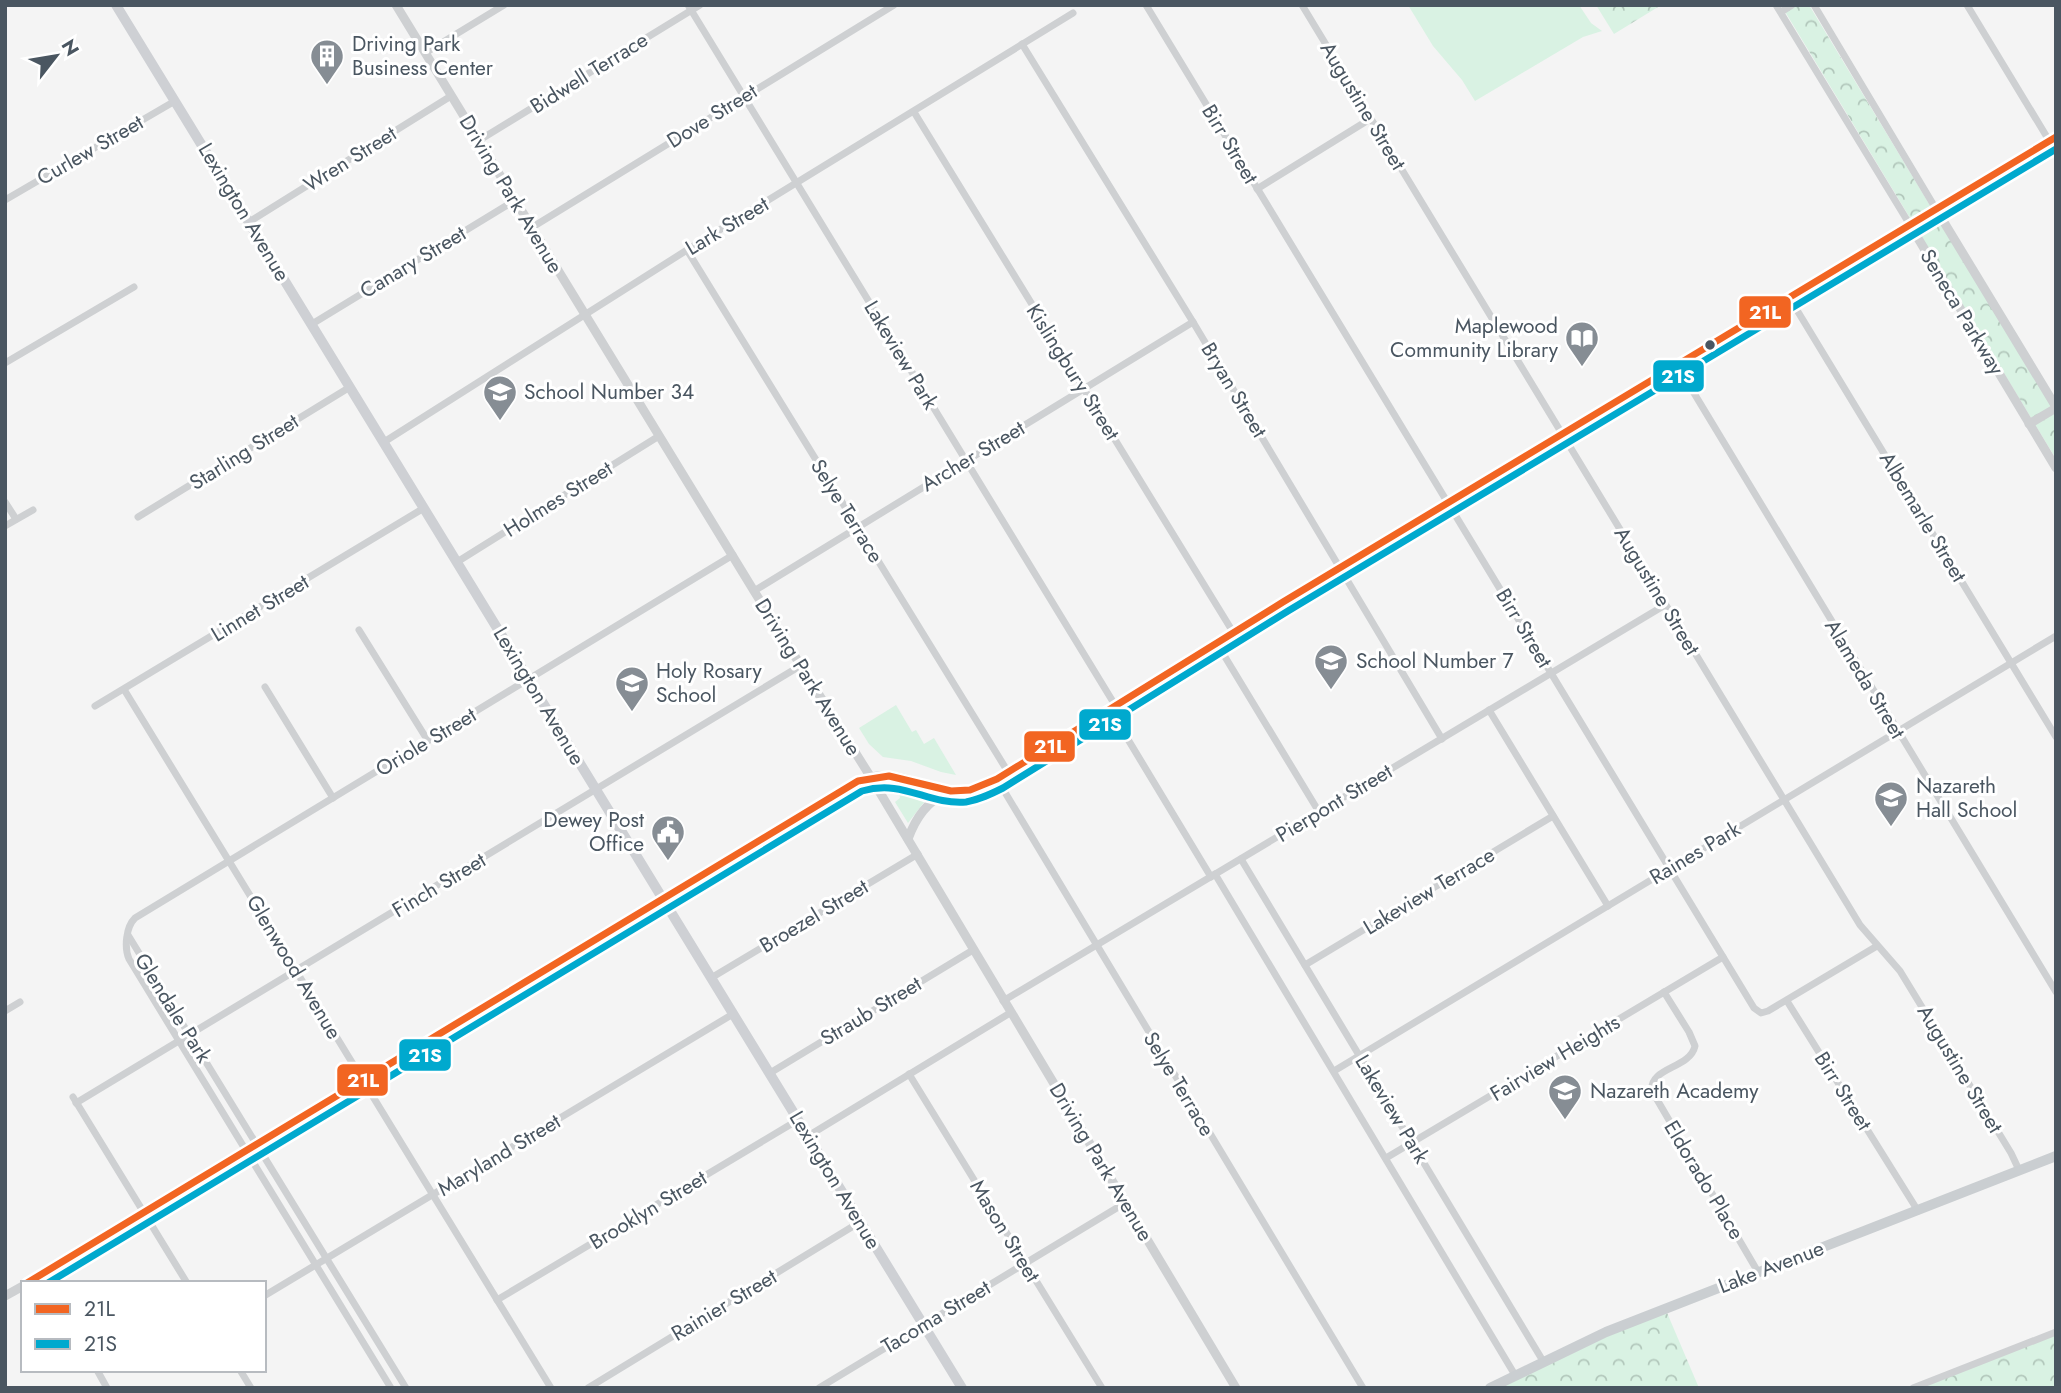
<svg xmlns="http://www.w3.org/2000/svg" width="2061" height="1393" viewBox="0 0 2061 1393" font-family="Jost,sans-serif">
<style>
.grass{fill:#d9f2e3}
.park{fill:url(#park-crowns)}
.lines{fill:none;stroke-linecap:round;stroke-linejoin:round}
.minor{stroke:#ced0d2;stroke-width:7}
.tertiary{stroke:#ced0d2;stroke-width:9}
.secondary{stroke:#ced0d4;stroke-width:10}
.primary{stroke:#caced1;stroke-width:10}
.bus-1-casing{stroke:#fff;stroke-width:12}
.bus-2-casing{stroke:#fff;stroke-width:12}
.bus-1{stroke:#f26522;stroke-width:7}
.bus-2{stroke:#00a9ce;stroke-width:7}
.bus-dot{fill:#4a5661;stroke:#fff;stroke-width:2.5}
.labels{text-anchor:middle;dominant-baseline:central;stroke-width:6;stroke-linejoin:round;paint-order:stroke}
.poi-label{font-size:21px;fill:#4a5661;stroke:#fff;text-anchor:start}
.street-label{font-size:21px;fill:#4a5661;stroke:#fff}
.line-badge{stroke:#fff;stroke-width:2.5}
.badge-label{font-size:19px;text-anchor:middle;font-weight:bold;fill:#fff}
</style>
<defs>
<pattern id="park-crowns" width="20" height="18" patternUnits="userSpaceOnUse" patternTransform="scale(1.75)"><rect width="20" height="18" fill="#d9f2e3"/><path d="M2 6a3 3 0 1 1 6 0M12 15a3 3 0 1 1 6 0" fill="none" stroke="#b2c7bb"/></pattern>
</defs>
<rect width="100%" height="100%" fill="#f4f4f4"/>
<g class="grass">
<path d="M1408,5H1579L1591,23L1602,31L1583,37L1475,101L1462,80L1433,46Z"/>
<path d="M896,705L912,732L916,730L924,744L934,738L956,775L941,772L911,761L883,757L869,744L859,728Z"/>
<path d="M898,786L928,797L908,823L895,802L900,798Z"/>
</g>
<g class="park">
<path d="M1596,5H1657L1658,7L1614,34Z"/>
<path d="M1781,5H1809L2056,414V459Z"/>
<path d="M1665,1308L1699,1388H1489Z"/>
<path d="M2056,1333V1388H1910Z"/>
</g>
<g class="lines">
<g class="minor">
<path d="M688,5L1115,705"/>
<path d="M1146,5L1754,1008L1761,1013L1768,1011L1877,946"/>
<path d="M1302,5L1860,925L1900,971L2011,1153L2019,1170"/>
<path d="M1776,5L1910,225"/>
<path d="M1814,5L1936,209"/>
<path d="M1967,5L2056,152"/>
<path d="M1781,12L1792,5"/>
<path d="M1022,44L1193,322L1442,739"/>
<path d="M425,53L504,5"/>
<path d="M914,112L1233,632"/>
<path d="M478,141L700,5"/>
<path d="M1257,189L1370,119"/>
<path d="M5,200L175,101"/>
<path d="M249,222L451,96"/>
<path d="M531,228L894,5"/>
<path d="M687,250L1008,772"/>
<path d="M1789,297L2056,737"/>
<path d="M312,324L514,201"/>
<path d="M5,363L134,287"/>
<path d="M1677,365L2056,992"/>
<path d="M384,442L687,250L1073,13"/>
<path d="M5,502L16,519"/>
<path d="M138,517L350,387"/>
<path d="M5,526L33,510"/>
<path d="M457,562L659,436"/>
<path d="M754,591L1193,322"/>
<path d="M359,630L428,741"/>
<path d="M1216,642L1319,812"/>
<path d="M265,687L333,798"/>
<path d="M125,691L551,1388"/>
<path d="M95,706L424,508"/>
<path d="M1109,708L1211,877"/>
<path d="M1489,710L1608,906"/>
<path d="M997,779L1363,1388"/>
<path d="M1241,859L1543,1361"/>
<path d="M1215,874L1515,1375"/>
<path d="M128,935L406,1388"/>
<path d="M1305,965L1553,816"/>
<path d="M711,978L918,854"/>
<path d="M1664,992L1689,1032L1695,1046C1690,1069 1649,1067 1652,1091L1758,1272"/>
<path d="M1003,1001L1665,605"/>
<path d="M1787,1001L1918,1211"/>
<path d="M5,1011L20,1002"/>
<path d="M1334,1071L2056,636"/>
<path d="M770,1073L973,950"/>
<path d="M909,1074L1102,1388"/>
<path d="M73,1097L187,1283"/>
<path d="M76,1103L800,666"/>
<path d="M808,1136L1010,1013"/>
<path d="M1386,1158L1723,957"/>
<path d="M264,1296L733,1014"/>
<path d="M497,1300L798,1120"/>
<path d="M97,1370L107,1388"/>
<path d="M240,1370L251,1388"/>
<path d="M391,1388L129,959C124,947 126,927 135,918L733,555"/>
<path d="M588,1388L860,1222"/>
<path d="M819,1388L1125,1203"/>
<path d="M1913,1388L2056,1332"/>
</g>
<g class="tertiary">
<path d="M396,5L754,591L870,776L1236,1388"/>
<path d="M1936,209L2056,407"/>
<path d="M1910,225L2056,468"/>
<path d="M2029,424L2056,408"/>
<path d="M908,839C916,817 927,802 948,791"/>
<path d="M27,1283L858,781C904,763 925,796 966,791C977,789 987,784 997,779L1283,602L2056,137"/>
<path d="M5,1296L23,1286"/>
</g>
<path class="secondary" d="M116,5L962,1388"/>
<path class="primary" d="M1490,1388L1606,1332L2056,1156"/>
<g class="bus-1-casing">
<path id="bus-1" d="M27,1283L858,781L889,776L951,791L970,790L997,779L1283,602L2056,137"/>
</g>
<g class="bus-2-casing">
<path id="bus-2" d="M48,1283L862,791C904,779 927,805 966,802C979,800 991,794 1003,788L1288,611L2056,149"/>
</g>
<use href="#bus-1" class="bus-1"/>
<use href="#bus-2" class="bus-2"/>
</g>
<defs>
<g id="building-pin" transform="scale(1.75)"><path d="M0 17L-7.5 6A9.5 9.5 0 1 1 7.5 6Z" fill="#868d94" stroke="#fff"/><path d="M-4-6H4V6H1V3H-1V6H-4ZM-2.5-4.3h1.7v1.8h-1.7ZM.8-4.3h1.7v1.8H.8ZM-2.5-1h1.7V.8h-1.7ZM.8-1h1.7V.8H.8Z" fill="#fff"/></g>
<g id="library-pin" transform="scale(1.75)"><path d="M0 17L-7.5 6A9.5 9.5 0 1 1 7.5 6Z" fill="#868d94" stroke="#fff"/><path d="M-6-4Q-3-5.5-.7-3.5V5Q-3 3-6 4ZM6-4Q3-5.5 .7-3.5V5Q3 3 6 4Z" fill="#fff"/></g>
<g id="school-pin" transform="scale(1.75)"><path d="M0 17L-7.5 6A9.5 9.5 0 1 1 7.5 6Z" fill="#868d94" stroke="#fff"/><path d="M0-5L7-2L0 1L-7-2ZM-4 1L0 2.5L4 1V4Q0 6-4 4Z" fill="#fff"/></g>
<g id="civic-pin" transform="scale(1.75)"><path d="M0 17L-7.5 6A9.5 9.5 0 1 1 7.5 6Z" fill="#868d94" stroke="#fff"/><path d="M-.6-6.5H3V-4.5H.6V-3L4-1V1h2V6H-6V1h2V-1L-.6-3ZM-1.2 2.5V6h2.4V2.5Z" fill="#fff"/></g>
</defs>
<g fill-rule="evenodd">
<use href="#building-pin" x="327" y="56"/>
<use href="#library-pin" x="1582" y="338"/>
<use href="#school-pin" x="500" y="392"/>
<use href="#school-pin" x="1331" y="661"/>
<use href="#school-pin" x="632" y="683"/>
<use href="#school-pin" x="1891" y="798"/>
<use href="#civic-pin" x="668" y="832"/>
<use href="#school-pin" x="1565" y="1091"/>
</g>
<circle class="bus-dot" cx="1710" cy="345" r="6"/>
<g class="labels">
<g class="poi-label">
<text x="352" y="44">Driving Park<tspan x="352" dy="24">Business Center</tspan></text>
<text x="1558" y="326" text-anchor="end">Maplewood<tspan x="1558" dy="24">Community Library</tspan></text>
<text x="524" y="392">School Number 34</text>
<text x="1356" y="661">School Number 7</text>
<text x="656" y="671">Holy Rosary<tspan x="656" dy="24">School</tspan></text>
<text x="1916" y="786">Nazareth<tspan x="1916" dy="24">Hall School</tspan></text>
<text x="644" y="820" text-anchor="end">Dewey Post<tspan x="644" dy="24">Office</tspan></text>
<text x="1590" y="1091">Nazareth Academy</text>
</g>
<g class="street-label">
<text transform="translate(589 73) rotate(-32)">Bidwell Terrace</text>
<text transform="translate(1363 106) rotate(59)">Augustine Street</text>
<text transform="translate(712 116) rotate(-32)">Dove Street</text>
<text transform="translate(1230 144) rotate(59)">Birr Street</text>
<text transform="translate(90 150) rotate(-30)">Curlew Street</text>
<text transform="translate(350 159) rotate(-32)">Wren Street</text>
<text transform="translate(511 194) rotate(59)">Driving Park Avenue</text>
<text transform="translate(244 212) rotate(59)">Lexington Avenue</text>
<text transform="translate(727 226) rotate(-31)">Lark Street</text>
<text transform="translate(413 262) rotate(-31)">Canary Street</text>
<text transform="translate(1962 312) rotate(59)">Seneca Parkway</text>
<text transform="translate(901 355) rotate(59)">Lakeview Park</text>
<text transform="translate(1073 372) rotate(58)">Kislingbury Street</text>
<text transform="translate(1234 390) rotate(59)">Bryan Street</text>
<text transform="translate(244 452) rotate(-32)">Starling Street</text>
<text transform="translate(973 456) rotate(-31)">Archer Street</text>
<text transform="translate(558 499) rotate(-32)">Holmes Street</text>
<text transform="translate(847 511) rotate(58)">Selye Terrace</text>
<text transform="translate(1923 517) rotate(59)">Albemarle Street</text>
<text transform="translate(1657 591) rotate(59)">Augustine Street</text>
<text transform="translate(260 608) rotate(-31)">Linnet Street</text>
<text transform="translate(1524 628) rotate(59)">Birr Street</text>
<text transform="translate(808 677) rotate(58)">Driving Park Avenue</text>
<text transform="translate(1865 679) rotate(59)">Alameda Street</text>
<text transform="translate(539 696) rotate(59)">Lexington Avenue</text>
<text transform="translate(426 742) rotate(-31)">Oriole Street</text>
<text transform="translate(1334 803) rotate(-31)">Pierpont Street</text>
<text transform="translate(1695 853) rotate(-31)">Raines Park</text>
<text transform="translate(439 885) rotate(-31)">Finch Street</text>
<text transform="translate(1429 891) rotate(-31)">Lakeview Terrace</text>
<text transform="translate(814 916) rotate(-31)">Broezel Street</text>
<text transform="translate(294 967) rotate(59)">Glenwood Avenue</text>
<text transform="translate(173 1008) rotate(58)">Glendale Park</text>
<text transform="translate(871 1011) rotate(-31)">Straub Street</text>
<text transform="translate(1555 1058) rotate(-31)">Fairview Heights</text>
<text transform="translate(1960 1069) rotate(59)">Augustine Street</text>
<text transform="translate(1179 1084) rotate(59)">Selye Terrace</text>
<text transform="translate(1843 1091) rotate(58)">Birr Street</text>
<text transform="translate(1392 1109) rotate(59)">Lakeview Park</text>
<text transform="translate(499 1155) rotate(-31)">Maryland Street</text>
<text transform="translate(1101 1162) rotate(59)">Driving Park Avenue</text>
<text transform="translate(835 1180) rotate(59)">Lexington Avenue</text>
<text transform="translate(1704 1180) rotate(59)">Eldorado Place</text>
<text transform="translate(648 1210) rotate(-31)">Brooklyn Street</text>
<text transform="translate(1005 1231) rotate(59)">Mason Street</text>
<text transform="translate(1771 1267) rotate(-21)">Lake Avenue</text>
<text transform="translate(724 1305) rotate(-31)">Rainier Street</text>
<text transform="translate(936 1317) rotate(-31)">Tacoma Street</text>
</g>
</g>
<g class="line-badge">
<rect x="1738" y="295" width="54" height="34" rx="7" fill="#f26522"/>
<rect x="1652" y="359" width="53" height="34" rx="7" fill="#00a9ce"/>
<rect x="1078" y="708" width="54" height="33" rx="7" fill="#00a9ce"/>
<rect x="1023" y="730" width="53" height="33" rx="7" fill="#f26522"/>
<rect x="398" y="1038" width="54" height="34" rx="7" fill="#00a9ce"/>
<rect x="336" y="1063" width="53" height="34" rx="7" fill="#f26522"/>
</g>
<g class="badge-label">
<text x="1765" y="319">21L</text>
<text x="1678" y="383">21S</text>
<text x="1105" y="731">21S</text>
<text x="1050" y="753">21L</text>
<text x="425" y="1062">21S</text>
<text x="363" y="1087">21L</text>
</g>
<rect width="2061" height="1393" fill="none" stroke="#4a5661" stroke-width="14"/>
<rect x="21" y="1281" width="245" height="91" fill="#ffffff" stroke="#b7bbc0" stroke-width="2"/>
<rect x="35" y="1304" width="35" height="10" fill="#f26522" stroke="#b7bbc0" stroke-width="2"/>
<text x="84" y="1316" font-size="21" fill="#4a5661">21L</text>
<rect x="35" y="1339" width="35" height="10" fill="#00a9ce" stroke="#b7bbc0" stroke-width="2"/>
<text x="84" y="1351" font-size="21" fill="#4a5661">21S</text>
<g transform="translate(56 56) rotate(59)" stroke="#ffffff" stroke-width="5" paint-order="stroke">
<path d="M0-5L12 26L0 18L-12 26Z" fill="#4a5661"/>
<text y="-10" font-size="19" font-weight="bold" text-anchor="middle" fill="#4a5661">N</text>
</g>
</svg>
